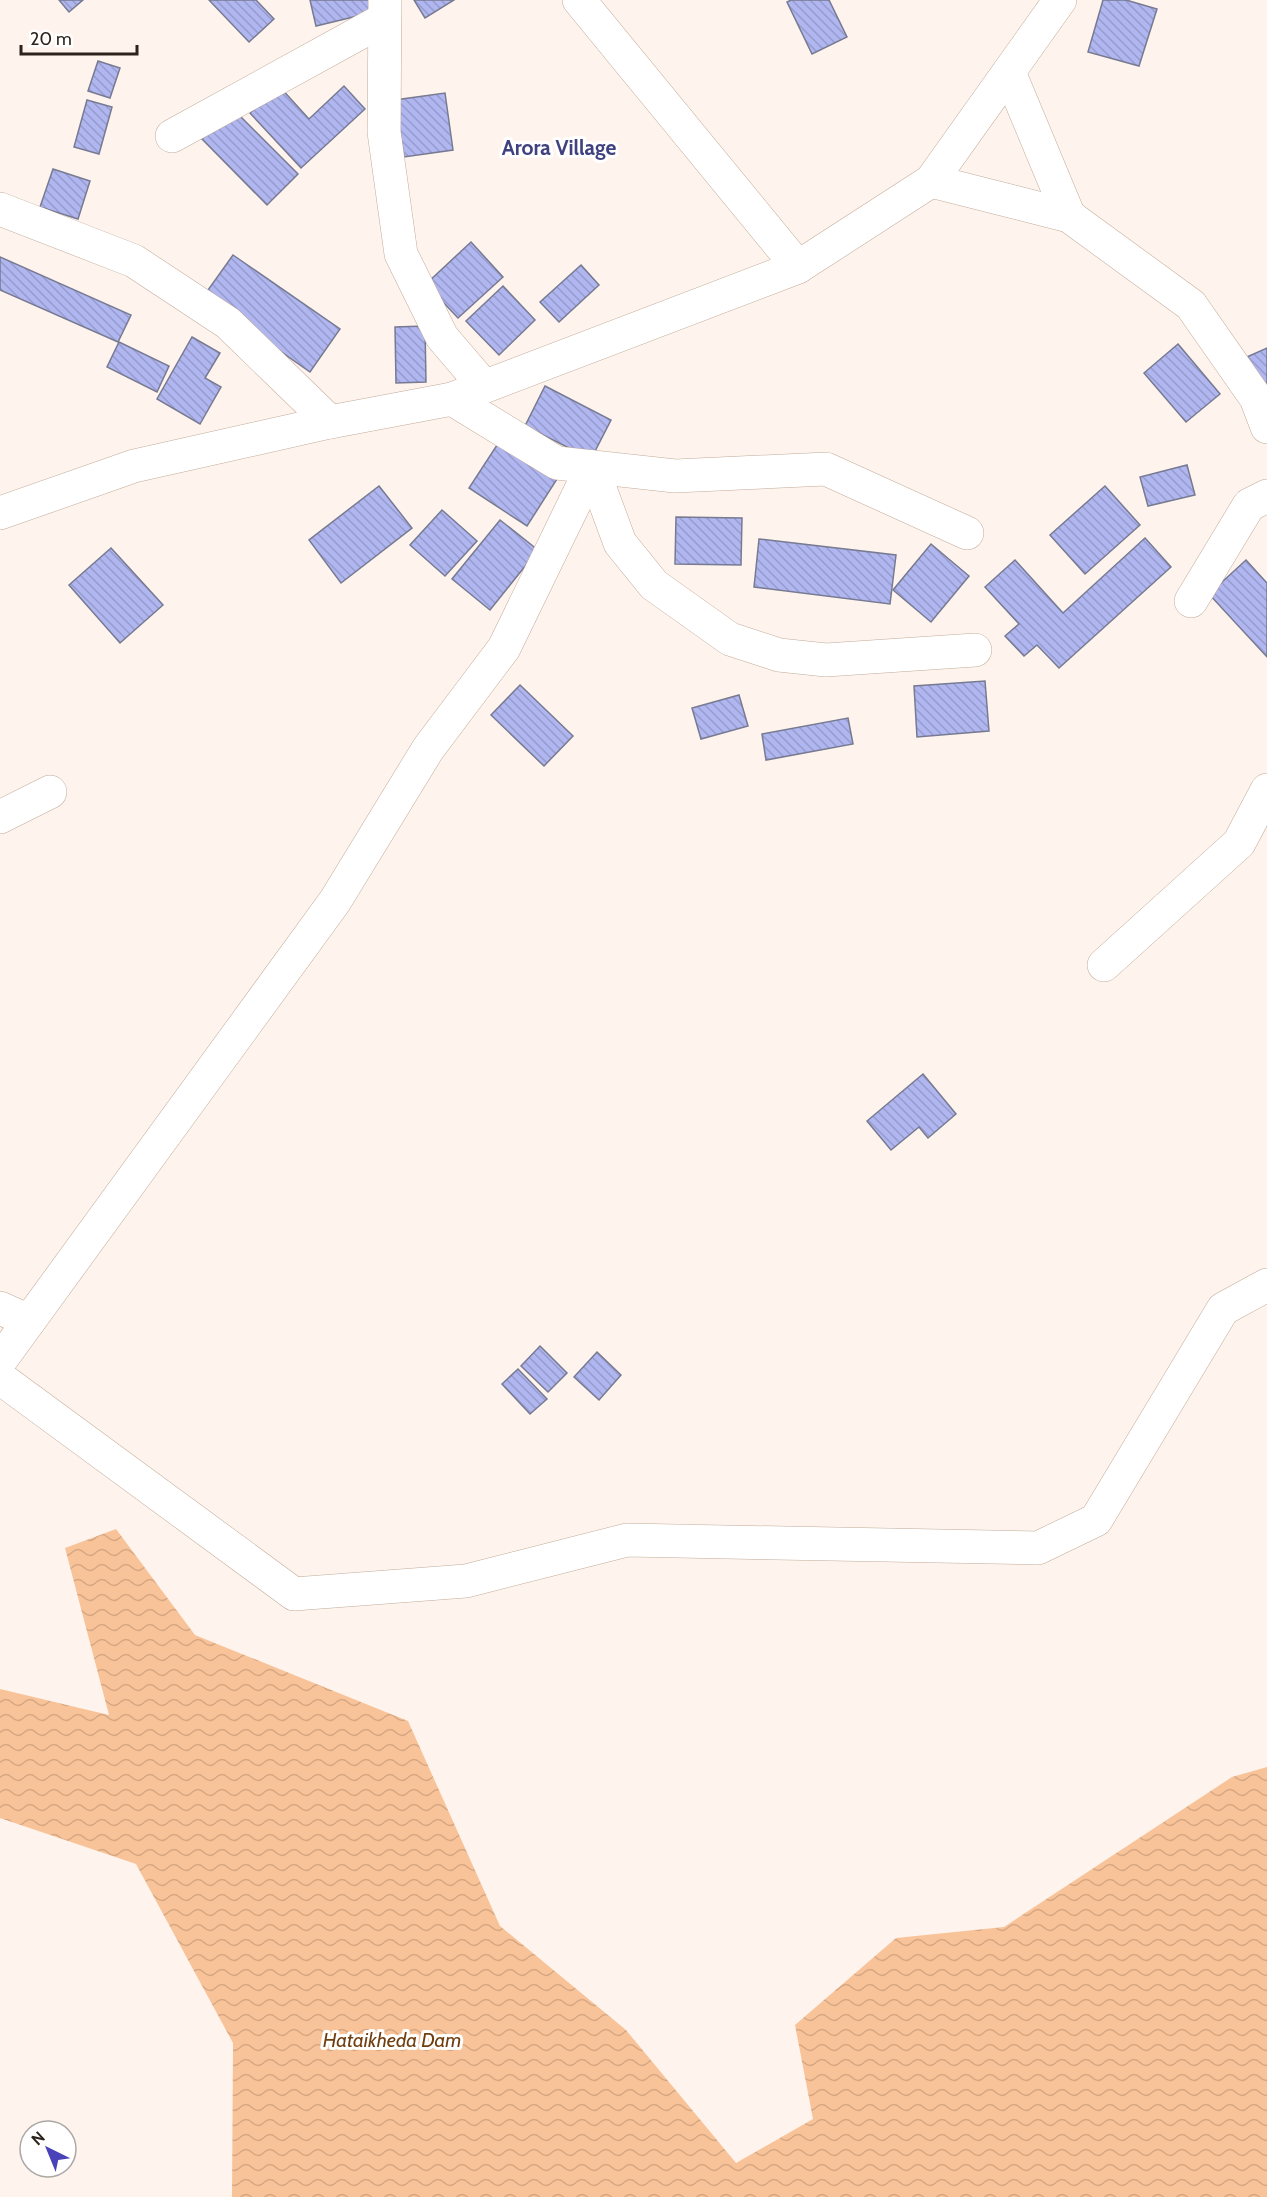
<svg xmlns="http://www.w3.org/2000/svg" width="1267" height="2197" viewBox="0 0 1267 2197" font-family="Cabin,sans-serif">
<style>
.water{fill:url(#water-waves)}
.building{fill:url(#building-back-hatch);stroke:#777a91;stroke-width:1.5}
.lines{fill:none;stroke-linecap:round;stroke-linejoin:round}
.minor-casing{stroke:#c2ab9a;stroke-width:34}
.minor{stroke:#fff;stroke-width:33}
.labels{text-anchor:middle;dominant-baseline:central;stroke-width:6;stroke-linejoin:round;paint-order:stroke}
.water-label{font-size:20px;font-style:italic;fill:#703e0f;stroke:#fff}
.quarter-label{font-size:21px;font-weight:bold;fill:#40427f;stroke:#fff}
</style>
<defs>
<pattern id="water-waves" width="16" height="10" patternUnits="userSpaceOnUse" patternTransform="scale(1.5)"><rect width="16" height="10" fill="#f9c399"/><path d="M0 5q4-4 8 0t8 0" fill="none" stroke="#d6a783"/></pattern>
<pattern id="building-back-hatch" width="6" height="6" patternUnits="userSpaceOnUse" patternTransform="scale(1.5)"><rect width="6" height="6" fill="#afb6f0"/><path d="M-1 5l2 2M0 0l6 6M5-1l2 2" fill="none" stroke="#979ccd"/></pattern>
</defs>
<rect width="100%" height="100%" fill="#fef4ed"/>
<path class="water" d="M116,1529L195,1635L408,1721L500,1926L626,2030L736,2163L813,2119L795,2025L896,1938L1004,1927L1232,1777L1267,1767V2197H232L233,2043L136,1864L0,1818V1689L109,1715L65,1548Z"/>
<g class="building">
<path d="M59,0H83L69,12Z"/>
<path d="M209,0H256L274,19L249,42Z"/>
<path d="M310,0H371L374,12L316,26Z"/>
<path d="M414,0H454L425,18Z"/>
<path d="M791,0H829L847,37L812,54L787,2Z"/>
<path d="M1103,0H1126L1157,9L1139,66L1088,52Z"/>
<path d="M98,61L120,68L110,98L88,91Z"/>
<path d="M279,86L309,119L344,86L365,109L301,168L250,113Z"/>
<path d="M445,93L453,150L404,157L395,100Z"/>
<path d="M87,100L112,107L99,154L74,147Z"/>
<path d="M233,109L298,174L267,205L202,139Z"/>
<path d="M53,169L90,181L78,219L40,207Z"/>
<path d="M471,242L503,277L458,318L426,284Z"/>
<path d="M233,255L340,329L310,372L203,297Z"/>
<path d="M0,257L131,315L118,342L0,290Z"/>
<path d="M581,265L599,285L559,322L540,302Z"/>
<path d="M503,286L535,320L499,355L466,321Z"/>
<path d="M425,326L426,382L396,383L395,327Z"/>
<path d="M192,337L220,353L205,378L221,387L200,424L157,399Z"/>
<path d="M119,342L169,366L157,392L107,367Z"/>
<path d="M1178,344L1220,394L1186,422L1144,373Z"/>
<path d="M1267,348V403L1247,357Z"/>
<path d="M545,386L611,420L591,459L525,426Z"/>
<path d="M499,442L557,479L527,526L469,488Z"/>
<path d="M1187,465L1195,495L1148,506L1140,477Z"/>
<path d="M379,486L412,528L341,583L309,540Z"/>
<path d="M1105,486L1140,525L1085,574L1050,535Z"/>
<path d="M442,510L477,541L445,576L410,545Z"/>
<path d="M676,517L742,518L741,565L675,564Z"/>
<path d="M500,520L538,550L490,610L452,579Z"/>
<path d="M1145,538L1171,567L1059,668L1037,645L1024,656L1005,636L1019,624L985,587L1015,560L1063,613Z"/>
<path d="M759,539L896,555L890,604L754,587Z"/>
<path d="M931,544L969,576L931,622L893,590Z"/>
<path d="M111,548L163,605L120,643L69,585Z"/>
<path d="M1246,560L1267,583V657L1209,594Z"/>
<path d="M985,681L989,731L917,737L914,686Z"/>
<path d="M520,685L573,736L544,766L491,715Z"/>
<path d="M739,695L748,726L701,739L692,708Z"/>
<path d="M848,718L853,744L766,760L762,734Z"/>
<path d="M923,1074L956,1114L928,1138L919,1127L891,1150L867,1121Z"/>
<path d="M540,1346L567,1373L548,1392L521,1366Z"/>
<path d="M597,1352L621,1375L599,1400L574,1377Z"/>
<path d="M518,1369L547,1399L530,1414L502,1384Z"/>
</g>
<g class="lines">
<g class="minor-casing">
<g id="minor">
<path d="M385,0L384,132L401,254L442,337L483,385"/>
<path d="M579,0L798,267"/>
<path d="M1009,72L1069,216"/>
<path d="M172,136L383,20"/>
<path d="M931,181L1069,216L1191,305L1256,398L1267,427"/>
<path d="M0,209L134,261L228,323L330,422"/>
<path d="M452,399L557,463L675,476L826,469L967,533"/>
<path d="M592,467L620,543L654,585L730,639L779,655L826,660L975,650"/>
<path d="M0,513L134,466L330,422L452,399L798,267L931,181L1060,0"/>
<path d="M1191,601L1249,505L1267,496"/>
<path d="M0,817L50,792"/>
<path d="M1104,965L1239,843L1267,790"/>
<path d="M0,1308L29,1321"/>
<path d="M0,1361L335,901L428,749L504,648L592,467"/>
<path d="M0,1378L294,1594L466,1581L627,1540L1038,1548L1096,1520L1223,1309L1267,1285"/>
</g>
</g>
<use href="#minor" class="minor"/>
</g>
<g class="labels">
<g class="water-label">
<text x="392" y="2040">Hataikheda Dam</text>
</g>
<g class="quarter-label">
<text x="559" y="147">Arora Village</text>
</g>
</g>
<g transform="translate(48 2149) rotate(317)"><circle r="28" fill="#ffffff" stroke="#aba7a4" stroke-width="1.5"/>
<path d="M0-4.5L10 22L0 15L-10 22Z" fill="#4a42b9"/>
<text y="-9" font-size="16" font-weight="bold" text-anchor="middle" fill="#2c231c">N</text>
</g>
<path d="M21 45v9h116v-9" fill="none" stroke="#2c231c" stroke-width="3"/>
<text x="30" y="45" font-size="18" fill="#2c231c" stroke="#ffffff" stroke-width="4.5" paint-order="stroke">20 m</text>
</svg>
